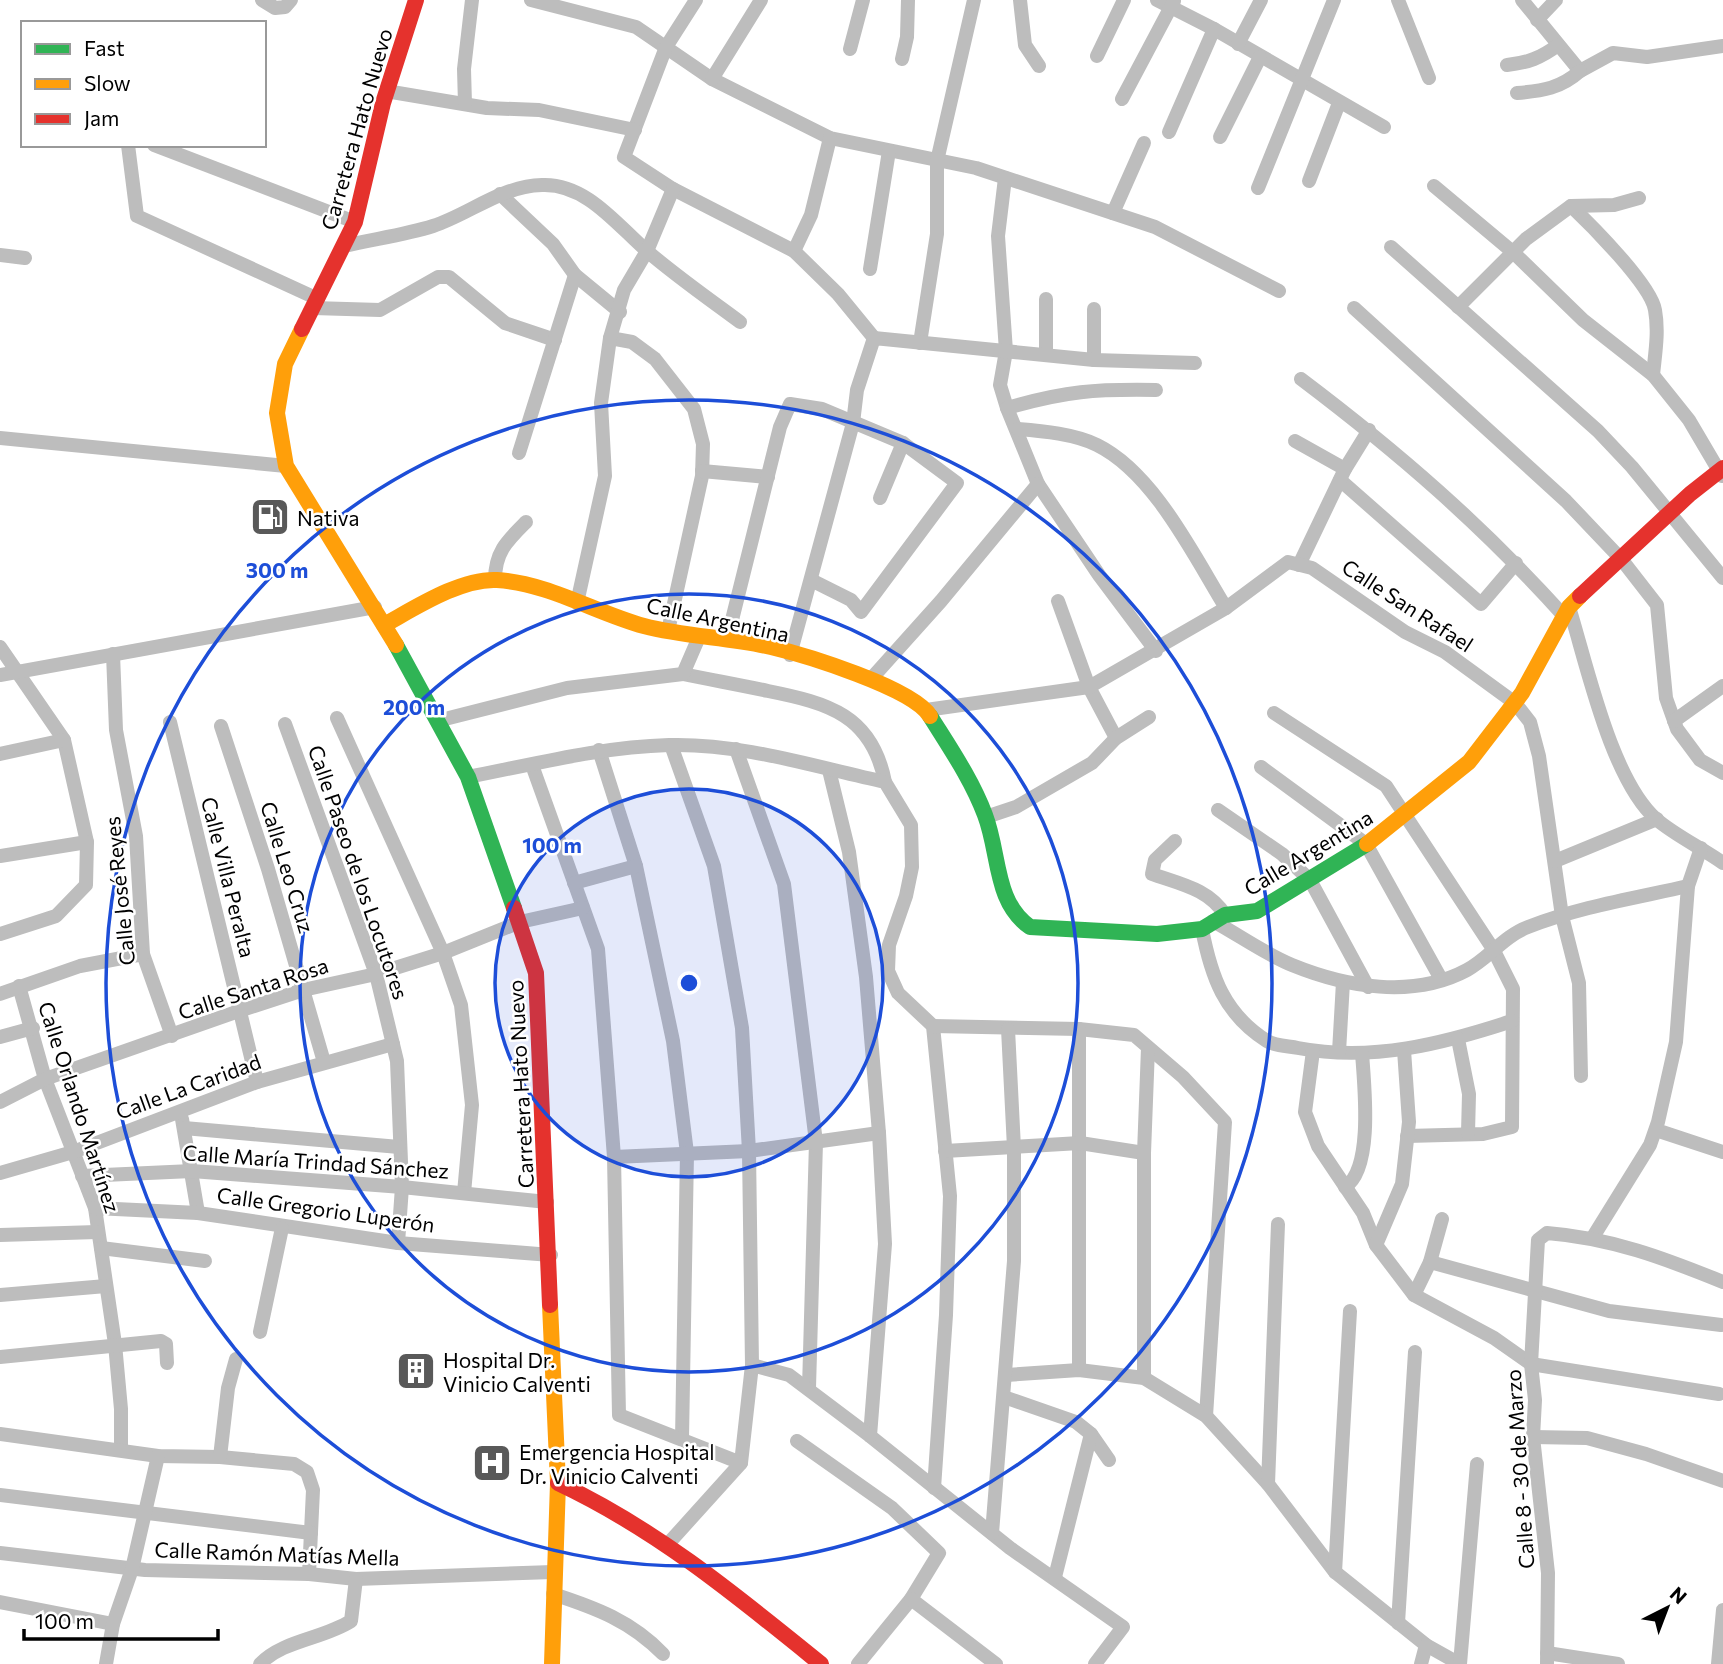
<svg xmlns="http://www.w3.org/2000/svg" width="1723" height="1664" viewBox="0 0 1723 1664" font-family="Commissioner,sans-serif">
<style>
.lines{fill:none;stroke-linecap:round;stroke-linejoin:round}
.street{stroke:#bdbdbd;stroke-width:14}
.fast{stroke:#30b455;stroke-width:16}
.slow{stroke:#ff9f0a;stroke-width:16}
.jam{stroke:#e5322d;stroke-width:16}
.ring{fill:none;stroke:#1d4ed8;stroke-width:3.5}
.labels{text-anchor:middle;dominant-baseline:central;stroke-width:5;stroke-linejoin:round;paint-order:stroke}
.street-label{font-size:21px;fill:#000;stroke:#fff}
.poi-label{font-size:21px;fill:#000;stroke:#fff;text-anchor:start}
.centre{fill:#1d4ed8;stroke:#fff;stroke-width:3.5}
.ring-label{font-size:21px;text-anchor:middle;font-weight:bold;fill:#1d4ed8;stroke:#fff;stroke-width:5;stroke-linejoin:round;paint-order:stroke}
</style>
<rect width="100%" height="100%" fill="#fff"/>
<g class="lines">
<g class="street">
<path d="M262,0L275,8L285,7L291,0"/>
<path d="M531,0L636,27L712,79L830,138L976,168L1155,227L1279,291"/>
<path d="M696,0L666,47L624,157L673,189L794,251L838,294L874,338"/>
<path d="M1020,0L1025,45L1039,66"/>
<path d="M1157,0L1214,29L1384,127"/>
<path d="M1398,0L1429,78"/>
<path d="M1522,0L1580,71L1613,53L1647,57L1723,46"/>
<path d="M1537,20L1556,0"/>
<path d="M1238,44L1261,0"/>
<path d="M850,49L863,0"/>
<path d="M1097,56L1124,0"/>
<path d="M902,59L907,37L908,0"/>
<path d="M1507,65C1527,63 1541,58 1558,45"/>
<path d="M712,79L761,0"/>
<path d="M386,91L487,108L539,110L635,130"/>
<path d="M1517,93C1543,91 1561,88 1580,71"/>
<path d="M1122,99L1174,1"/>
<path d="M465,104L464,69L472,0"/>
<path d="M1169,132L1214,29"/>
<path d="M1220,137L1260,57"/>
<path d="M128,145L137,216L318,299"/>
<path d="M154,145L355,222"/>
<path d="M1005,178L998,236L1006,351L1000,385L1007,408L1038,484L1099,575L1156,651"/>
<path d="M1309,181L1339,103"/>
<path d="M1434,186L1514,253L1583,320L1653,375L1689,420L1722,476"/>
<path d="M1258,188L1334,0"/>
<path d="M500,194L553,244L575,275L620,312"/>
<path d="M1571,206C1591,225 1651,285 1655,310C1659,332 1655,354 1653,375"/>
<path d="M1113,213L1144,143"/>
<path d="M344,246C373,239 405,235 433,226C470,214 501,186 542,185C586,183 617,225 647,251C676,276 709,299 740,322"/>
<path d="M1391,247L1598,431L1632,467L1723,578"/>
<path d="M794,251L811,215L830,138"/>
<path d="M0,255L25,258"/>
<path d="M870,269L889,151"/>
<path d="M1458,307L1526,239L1571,206L1614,205L1639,198"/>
<path d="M313,308L380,310L438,277H449L505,323L555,340"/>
<path d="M1354,308L1566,501L1622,560L1657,605L1666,698L1677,729L1700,760L1723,773"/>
<path d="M610,338L632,342L655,359L694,409L703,444L702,476L668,631"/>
<path d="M920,343L937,234V161L974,0"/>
<path d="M1046,355V299"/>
<path d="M1094,360V309"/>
<path d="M1301,379C1399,453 1482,525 1564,616"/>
<path d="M1007,408C1066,391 1095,389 1156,390"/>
<path d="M1018,429C1043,431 1075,434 1097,445C1154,473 1194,556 1226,608"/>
<path d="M0,438L286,466"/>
<path d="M1295,441L1345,469"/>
<path d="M519,453L575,275"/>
<path d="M702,471L768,477"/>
<path d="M1340,480L1481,604L1516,563"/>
<path d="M880,498L903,443"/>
<path d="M1299,565L1345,469L1369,430"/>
<path d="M495,580C495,552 507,541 526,522"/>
<path d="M1058,601L1089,687L1116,738"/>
<path d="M577,603L605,476L601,403L610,338L624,290L647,251L673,189"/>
<path d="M1569,607C1587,665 1611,779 1656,819C1676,836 1702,848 1723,863"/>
<path d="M727,640L780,427L790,404L822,409L903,443L957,483L861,612L851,600L811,580"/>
<path d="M0,647L64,740L87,842L86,885L56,916L0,934"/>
<path d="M113,654L116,730L136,836L143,954L172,1036"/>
<path d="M790,655L853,423L857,390L874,338L1094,360L1195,363"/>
<path d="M683,674C712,680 740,685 768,691C828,703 872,715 885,782"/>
<path d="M0,675L375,607"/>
<path d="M871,679L941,601L1038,484"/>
<path d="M926,710L1089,687L1226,608L1288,562L1312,568L1405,632L1445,652L1515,703L1530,722L1539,756L1562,916L1579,983L1581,1076"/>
<path d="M1274,713L1386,786L1493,949L1513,989L1512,1127L1483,1134L1407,1136"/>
<path d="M337,718L443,953L461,1005L472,1105L464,1193"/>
<path d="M437,721L567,688L683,674L699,637"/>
<path d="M1674,721L1723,686"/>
<path d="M170,722L257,1082"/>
<path d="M285,724L376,974L397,1061L402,1187L398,1243"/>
<path d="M221,726L268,869L324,1062"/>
<path d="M671,745L714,866L742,1028L749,1151L752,1365L741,1463"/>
<path d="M736,749L784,884L816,1142L809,1388"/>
<path d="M599,750L636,866L673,1041L687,1153L682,1439"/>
<path d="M0,754L64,740"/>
<path d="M532,765L598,949L614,1157L619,1415L741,1463L667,1545"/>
<path d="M1261,767L1366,844L1441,979"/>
<path d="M829,770L849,852L866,977L879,1133L885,1244L870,1436L1010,1548L1123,1627L1095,1664"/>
<path d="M468,777C535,764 600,747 669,745C742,743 815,767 885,782L911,825L912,867L906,896L889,945L888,971L898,993L933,1026L950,1196L946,1315L934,1488"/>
<path d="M1218,810L1282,854L1310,880L1368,987"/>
<path d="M986,817L1016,807L1092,763L1116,738L1149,717"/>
<path d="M1175,841L1155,860L1152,874C1180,884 1209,889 1225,915"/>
<path d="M0,856L87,842"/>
<path d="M1555,861L1657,819"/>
<path d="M574,883L636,866"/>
<path d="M1213,921C1239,935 1265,954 1292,965C1346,987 1413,999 1467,970C1489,958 1504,936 1528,927C1579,907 1635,898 1688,886"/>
<path d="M1202,929C1211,976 1224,1014 1267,1041C1275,1046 1288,1046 1298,1048C1372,1062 1442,1044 1512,1021"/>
<path d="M19,986L45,1079L95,1208L115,1344L121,1409V1449"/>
<path d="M0,994L80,966L143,954"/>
<path d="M933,1026L1079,1029L1134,1035L1183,1077L1225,1122L1206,1416"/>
<path d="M1079,1029V1370"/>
<path d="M0,1037L33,1028"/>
<path d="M1458,1039L1469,1094L1468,1133"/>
<path d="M1313,1051L1305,1112L1318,1146L1363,1213L1376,1245L1414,1295L1494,1338L1531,1364L1719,1394"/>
<path d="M1339,1052L1343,982"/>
<path d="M0,1102L45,1079L239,1011L303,990L376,974L443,953L520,922L583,908"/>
<path d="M182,1119L198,1213"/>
<path d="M184,1128L399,1147"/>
<path d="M1656,1130L1723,1152"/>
<path d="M945,1151L1080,1143L1144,1153"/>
<path d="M614,1157L749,1151L879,1133"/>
<path d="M0,1173L73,1152L257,1082L393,1044"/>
<path d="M82,1176L192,1171L402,1187L547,1202"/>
<path d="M1345,1187C1374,1169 1364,1083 1362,1053"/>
<path d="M95,1208L198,1213L398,1243L551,1255"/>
<path d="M0,1235L97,1232"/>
<path d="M1593,1237L1650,1145L1658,1122L1676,1042L1688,886L1701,848"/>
<path d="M1376,1245L1402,1184L1409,1122L1404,1050"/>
<path d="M101,1248L205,1261"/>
<path d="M1430,1262L1609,1311L1721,1325"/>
<path d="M0,1295L106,1286"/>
<path d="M1414,1295L1430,1262L1442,1219"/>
<path d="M260,1332L282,1228"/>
<path d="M0,1357L161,1341L166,1344L167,1363"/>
<path d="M752,1365L789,1375L870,1436"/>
<path d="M1006,1375L1079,1370L1144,1378L1206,1416L1268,1484L1335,1572L1426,1645L1460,1664"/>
<path d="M1144,1378V1153L1148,1048"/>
<path d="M1004,1397L1076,1422L1091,1434L1109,1460"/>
<path d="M0,1434L158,1456L220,1457L294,1464L307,1472L313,1490L309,1574"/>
<path d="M1533,1437L1587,1438L1646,1454L1723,1481"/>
<path d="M797,1441L892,1508L939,1553L911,1599L858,1664"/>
<path d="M220,1457L228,1388L236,1359"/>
<path d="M1268,1484L1278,1224"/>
<path d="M0,1495L311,1533"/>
<path d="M992,1533L1014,1261V1148L1008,1029"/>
<path d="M0,1553L145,1570L309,1574L356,1579L553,1572"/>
<path d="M1335,1572L1350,1311"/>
<path d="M1055,1577L1091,1434"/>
<path d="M553,1594C596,1608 631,1621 663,1654"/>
<path d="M911,1599L996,1664"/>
<path d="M0,1602L113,1624"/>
<path d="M1398,1623L1415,1352"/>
<path d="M1547,1653L1618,1664"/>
<path d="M106,1664L113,1624L132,1569L158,1456"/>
<path d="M260,1664C283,1640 323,1639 351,1621L356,1579"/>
<path d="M1421,1664L1426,1645"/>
<path d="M1460,1664L1477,1464"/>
<path d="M1547,1664L1548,1573L1533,1437L1535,1400L1531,1364L1538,1240L1547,1233C1611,1238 1664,1258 1723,1282"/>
<path d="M1718,1664L1723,1610"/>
</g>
<g class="fast">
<path d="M396,645L468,777L514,908"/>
<path d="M930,716C950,748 972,780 985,815C1000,854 994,902 1030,927L1157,934L1202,929L1225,915L1257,911L1367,844"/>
</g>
<g class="slow">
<path d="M302,329L285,364L277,413L286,466L396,645"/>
<path d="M384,625C415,608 461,578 497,580C548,583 596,613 644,626C686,637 729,637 771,647C805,655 913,688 930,716"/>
<path d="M1367,844L1469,762L1522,693L1569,607L1580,596"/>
<path d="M550,1305L558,1483L552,1664"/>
</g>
<g class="jam">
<path d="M302,329L355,222L383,103L416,0"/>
<path d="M1580,596L1690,494L1723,468"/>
<path d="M514,908L536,973L550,1305"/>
<path d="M558,1483C656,1529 737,1596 821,1664"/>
</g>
</g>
<circle cx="689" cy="983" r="194" fill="#1d4ed8" fill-opacity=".12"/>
<g class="ring">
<circle cx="689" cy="983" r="194"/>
<circle cx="689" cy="983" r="389"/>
<circle cx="689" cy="983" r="583"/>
</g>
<defs>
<g id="fuel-square" transform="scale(2.0125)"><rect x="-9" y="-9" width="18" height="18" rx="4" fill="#595959" stroke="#fff"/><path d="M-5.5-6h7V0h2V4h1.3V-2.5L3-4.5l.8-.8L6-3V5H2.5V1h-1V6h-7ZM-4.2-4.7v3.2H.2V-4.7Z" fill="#fff"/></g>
<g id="building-square" transform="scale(2.0125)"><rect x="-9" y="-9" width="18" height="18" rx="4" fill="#595959" stroke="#fff"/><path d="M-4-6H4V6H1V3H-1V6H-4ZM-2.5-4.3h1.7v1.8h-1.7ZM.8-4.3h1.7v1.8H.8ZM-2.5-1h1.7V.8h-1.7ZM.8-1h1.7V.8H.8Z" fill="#fff"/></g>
<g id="hospital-square" transform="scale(2.0125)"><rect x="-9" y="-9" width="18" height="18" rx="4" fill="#595959" stroke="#fff"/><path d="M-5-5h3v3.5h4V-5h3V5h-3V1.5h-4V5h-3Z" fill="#fff"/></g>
</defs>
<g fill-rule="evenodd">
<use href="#fuel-square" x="270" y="517"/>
<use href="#building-square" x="416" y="1371"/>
<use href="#hospital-square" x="492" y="1463"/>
</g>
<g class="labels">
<g class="street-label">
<text transform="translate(356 129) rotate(-74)">Carretera Hato Nuevo</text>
<text transform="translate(1408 605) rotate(33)">Calle San Rafael</text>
<text transform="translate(718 619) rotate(12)">Calle Argentina</text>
<text transform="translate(1308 852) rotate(-31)">Calle Argentina</text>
<text transform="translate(288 867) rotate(73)">Calle Leo Cruz</text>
<text transform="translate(359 872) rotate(71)">Calle Paseo de los Locutores</text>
<text transform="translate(229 877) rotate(76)">Calle Villa Peralta</text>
<text transform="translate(119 891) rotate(-96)">Calle José Reyes</text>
<text transform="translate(253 988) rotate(-18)">Calle Santa Rosa</text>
<text transform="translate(520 1084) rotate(-93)">Carretera Hato Nuevo</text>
<text transform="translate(188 1086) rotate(-20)">Calle La Caridad</text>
<text transform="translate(80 1107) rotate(72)">Calle Orlando Martínez</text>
<text transform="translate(316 1161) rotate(4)">Calle María Trindad Sánchez</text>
<text transform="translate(326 1209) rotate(8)">Calle Gregorio Luperón</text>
<text transform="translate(1519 1469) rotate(-94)">Calle 8 - 30 de Marzo</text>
<text transform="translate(277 1553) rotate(2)">Calle Ramón Matías Mella</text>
</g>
<g class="poi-label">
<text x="297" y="517">Nativa</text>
<text x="443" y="1359">Hospital Dr.<tspan x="443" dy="24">Vinicio Calventi</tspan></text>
<text x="519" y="1451">Emergencia Hospital<tspan x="519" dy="24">Dr. Vinicio Calventi</tspan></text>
</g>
</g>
<circle cx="689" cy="983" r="10" class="centre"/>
<g class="ring-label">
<text x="277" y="578">300 m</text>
<text x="414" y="715">200 m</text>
<text x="552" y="853">100 m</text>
</g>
<rect x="21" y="21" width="245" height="126" fill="#ffffff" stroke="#999999" stroke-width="2"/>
<rect x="35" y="44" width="35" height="10" fill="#30b455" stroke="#999999" stroke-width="2"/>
<text x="84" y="56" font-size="21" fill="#000000">Fast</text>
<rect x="35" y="79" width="35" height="10" fill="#ff9f0a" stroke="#999999" stroke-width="2"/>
<text x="84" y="91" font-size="21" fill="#000000">Slow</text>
<rect x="35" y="114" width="35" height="10" fill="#e5322d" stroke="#999999" stroke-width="2"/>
<text x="84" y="126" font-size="21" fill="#000000">Jam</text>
<g transform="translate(1667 1608) rotate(42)" stroke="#ffffff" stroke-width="5" paint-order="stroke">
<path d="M0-5L12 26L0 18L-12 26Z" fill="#000000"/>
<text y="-10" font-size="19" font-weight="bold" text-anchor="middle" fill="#000000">N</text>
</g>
<path d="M24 1629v10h194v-10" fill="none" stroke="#000000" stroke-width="3.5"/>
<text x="35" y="1629" font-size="21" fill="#000000" stroke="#ffffff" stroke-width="5" paint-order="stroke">100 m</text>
</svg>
